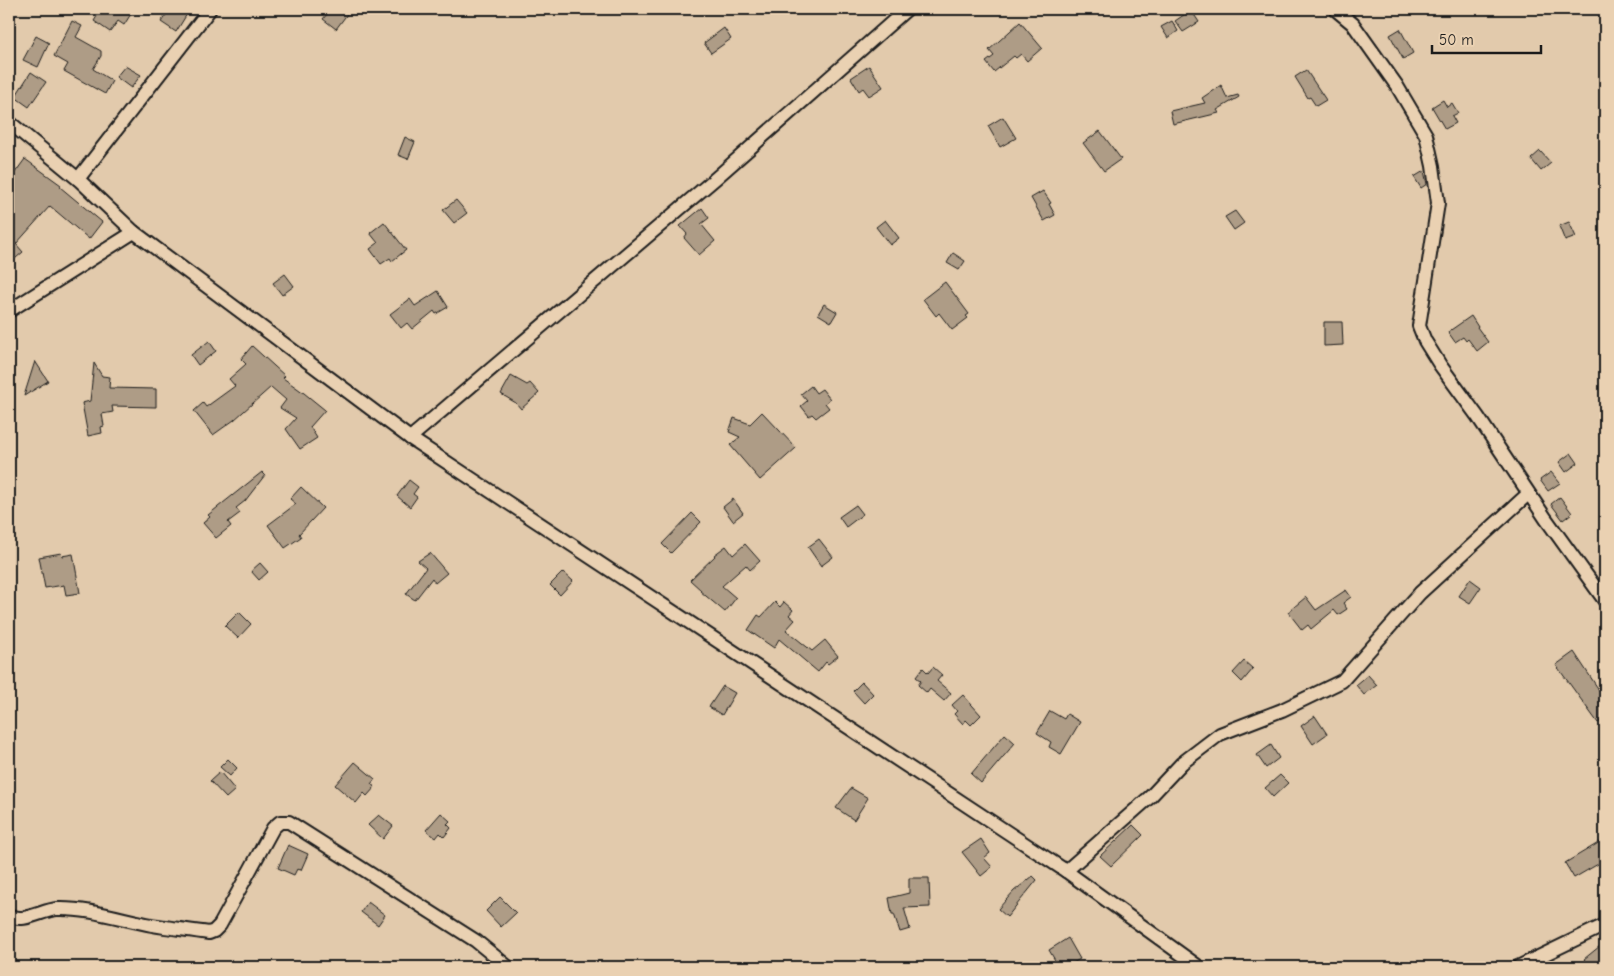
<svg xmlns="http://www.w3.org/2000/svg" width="1614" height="976" viewBox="0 0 1614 976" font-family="'Comic Neue',sans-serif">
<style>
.building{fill:#ae9c86;stroke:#1c1c1c}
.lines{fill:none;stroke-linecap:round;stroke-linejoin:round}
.minor-casing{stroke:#1c1c1c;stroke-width:16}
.minor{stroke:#ead1b2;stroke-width:12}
</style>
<rect width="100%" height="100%" fill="#e2caac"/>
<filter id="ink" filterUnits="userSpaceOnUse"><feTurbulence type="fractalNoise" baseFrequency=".02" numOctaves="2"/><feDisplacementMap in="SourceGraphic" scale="10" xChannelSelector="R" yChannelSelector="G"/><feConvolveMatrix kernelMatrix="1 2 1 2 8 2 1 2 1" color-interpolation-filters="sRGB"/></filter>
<g filter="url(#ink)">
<g class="building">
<path d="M99,9H134L124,25L118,21L110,32L94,21L101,10Z"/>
<path d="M170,9H190L176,32L161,22Z"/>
<path d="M331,9H351L336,29L323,19Z"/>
<path d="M1191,10L1199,22L1183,32L1175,21Z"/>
<path d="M72,21L82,26L76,37L101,51V56L93,69L112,81L105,94L64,71L68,64L54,56Z"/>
<path d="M1172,21L1178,31L1168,38L1161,27Z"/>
<path d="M1020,22L1042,48L1027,61L1021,54L1016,58L1014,56L994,72L986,62L994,56L989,50Z"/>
<path d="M724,28L731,39L711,53L704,43Z"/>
<path d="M1400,29L1413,53L1403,59L1390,35Z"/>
<path d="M36,36L49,43L38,67L23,60Z"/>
<path d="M125,66L141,75L131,88L116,77Z"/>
<path d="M869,66L883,87L869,96L863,88L859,91L851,78Z"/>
<path d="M1306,70L1326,100L1316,106L1310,97L1308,98L1295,77Z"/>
<path d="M31,72L46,82L29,107L15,97Z"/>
<path d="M1221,85L1227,98L1238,95L1239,97L1217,110L1219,113L1173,124L1170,111L1205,103L1202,98Z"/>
<path d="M1443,100L1447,107L1452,103L1458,113L1452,116L1456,123L1445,129L1432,107Z"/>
<path d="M1003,117L1016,138L1000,147L988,126Z"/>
<path d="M1100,131L1121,159L1104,171L1083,143Z"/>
<path d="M405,137L415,142L408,159L398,155Z"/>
<path d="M1540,151L1551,163L1541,171L1531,159Z"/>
<path d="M25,159L61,185L60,187L102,222L89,239L50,206L16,244L23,252L9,264V170L14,174Z"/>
<path d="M1424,171L1427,184L1421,188L1414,177Z"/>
<path d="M1043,191L1051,203L1049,204L1055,215L1044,221L1031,198Z"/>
<path d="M456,200L467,213L454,223L443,210Z"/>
<path d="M702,208L709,218L701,224L715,241L699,255L684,238L687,234L680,226Z"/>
<path d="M1235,211L1244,223L1234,230L1225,217Z"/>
<path d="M885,220L899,238L890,245L876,227Z"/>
<path d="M384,222L406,250L392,261L390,258L381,264L370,249L378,243L370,233Z"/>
<path d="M1569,222L1576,237L1565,241L1559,226Z"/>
<path d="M953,253L965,261L959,270L947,263Z"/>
<path d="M285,274L294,286L282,295L273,283Z"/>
<path d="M945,282L969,314L966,316L968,318L952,330L939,313L936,316L923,299Z"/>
<path d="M438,291L448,307L436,314L434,311L412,329L407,323L401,328L390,314L410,299L415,306Z"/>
<path d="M824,304L837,312L831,322L818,314Z"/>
<path d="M1471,316L1478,327H1477L1488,342L1477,351L1468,339L1466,341L1463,337L1455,342L1448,332Z"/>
<path d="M1324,322H1342L1343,345L1324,346Z"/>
<path d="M209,341L216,351L198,365L191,355Z"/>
<path d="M252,346L285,376L283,378L304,393L325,410L310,427L317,438L300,449L286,429L296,418L280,408L286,400L271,387L234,420L213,435L194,411L203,403L206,407L235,386L229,379L246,364L241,359Z"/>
<path d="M35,361L48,381L24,396Z"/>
<path d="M94,363L102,376L110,377L109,388L156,389V407L112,406L113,412L102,414L104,426L101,427L102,433L88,436L82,403L90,401Z"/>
<path d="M511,376L527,385L530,383L539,393L521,409L516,403L501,394Z"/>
<path d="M811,386L816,393L822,389L830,399L825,403L829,408L816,418L812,414L809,416L801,406L807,401L801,394Z"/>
<path d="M762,412L796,448L760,480L730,445L740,437L729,432L734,418L750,424Z"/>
<path d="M1571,453L1578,463L1566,472L1559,462Z"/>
<path d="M262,472L265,475L245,501L236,508L240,513L228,522L231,526L216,538L203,523L210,517L208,515Z"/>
<path d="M1551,472L1560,483L1548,491L1540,480Z"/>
<path d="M409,480L418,487L413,494L417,497L410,507L397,496Z"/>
<path d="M301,487L323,508L299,534L301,537L285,548L268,525L296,504L290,499Z"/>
<path d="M1560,497L1572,513L1563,520L1551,504Z"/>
<path d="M733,499L743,513L733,521L723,507Z"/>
<path d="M856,505L863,514L846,527L839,517Z"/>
<path d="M692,513L701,522L671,553L662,544Z"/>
<path d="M819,539L833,557L821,566L808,547Z"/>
<path d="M745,544L760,561L750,570L746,565L722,586L736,598L725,612L700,591L701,590L690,580L715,556L714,555L726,546L733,555Z"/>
<path d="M61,553L62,556L73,554L80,593L66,595L64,585L45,588L39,557Z"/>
<path d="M430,553L447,573L435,583L432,578L415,600L406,594L426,568L418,561Z"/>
<path d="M260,563L268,572L259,580L251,571Z"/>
<path d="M563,572L573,581L560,595L550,585Z"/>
<path d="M1470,579L1481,587L1470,603L1459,596Z"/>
<path d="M1346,590L1351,597L1343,603L1347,609L1338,615L1334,610L1311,629L1308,625L1302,630L1288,612L1306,597L1316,610Z"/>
<path d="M775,602L780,607L784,602L793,610L789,615L795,620L786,630L812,651L825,640L838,656L828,664L826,662L818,672L779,639L774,648L748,630L758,615L761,617Z"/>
<path d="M239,612L251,624L238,638L225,626Z"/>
<path d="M1574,652L1605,699V718L1598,723L1556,665Z"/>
<path d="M1244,661L1253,669L1242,682L1233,673Z"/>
<path d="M933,667L942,675L937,681L951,693L944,701L930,689L927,693L918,685L921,681L916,677L923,668L928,673Z"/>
<path d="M1368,675L1377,685L1364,695L1356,685Z"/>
<path d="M862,682L873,694L864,703L853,691Z"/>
<path d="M723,686L735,693L722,715L709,707Z"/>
<path d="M963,695L981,715L971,725L966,720L963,724L954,714L957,711L952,705Z"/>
<path d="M1050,711L1064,719L1067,714L1080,722L1061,754L1049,747L1051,742L1037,733Z"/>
<path d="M1315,716L1327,734L1313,744L1301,726Z"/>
<path d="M1005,734L1015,743L981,783L971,774Z"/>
<path d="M1271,745L1279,758L1266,768L1257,755Z"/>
<path d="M228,759L237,768L230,776L220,767Z"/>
<path d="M355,762L375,779L371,784L375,787L367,796L364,793L356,803L335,785Z"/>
<path d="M220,772L235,790L226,798L210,781Z"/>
<path d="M1280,775L1288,783L1273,797L1265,788Z"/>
<path d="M851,788L868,798L854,820L836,808Z"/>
<path d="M441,813L450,821L447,824L451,828L444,837L440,833L436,838L426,830Z"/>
<path d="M379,815L393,826L383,839L368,825Z"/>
<path d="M1133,825L1143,835L1111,866L1100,856Z"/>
<path d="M981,839L990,853L984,858L992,867L981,876L962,852Z"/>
<path d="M1605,839V860L1574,878L1565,863Z"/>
<path d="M288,845L308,854L301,870L297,869L294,875L278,868Z"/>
<path d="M1033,876L1037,880L1007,917L998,909L1014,891Z"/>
<path d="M909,878H929L930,907L904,908L910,929L900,932L894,914H892L889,898L909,893Z"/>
<path d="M500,897L516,913L501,927L486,911Z"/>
<path d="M368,902L385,915L378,925L361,912Z"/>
<path d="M1068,938L1080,959L1066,967H1059L1049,950Z"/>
<path d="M1605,942V959L1594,967H1591L1584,959Z"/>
</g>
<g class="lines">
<g class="minor-casing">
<g id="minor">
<path d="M1335,9L1353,24L1397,86L1426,135L1433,166L1438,203L1419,326L1425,341L1440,365L1478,417L1546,519L1605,601"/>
<path d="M9,122L78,179L134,232L410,438L1066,871L1199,967"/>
<path d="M78,179L210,9"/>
<path d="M9,311L134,232"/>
<path d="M410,438L716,178L907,9"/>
<path d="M1066,871L1151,796L1182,763L1220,734L1282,710L1342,681L1420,593L1528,494"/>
<path d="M9,915C23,924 42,910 57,909C89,908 120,919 152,925C170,928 190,930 209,933L214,931L220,925L273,828L280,822H289L476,941L508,967"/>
<path d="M1518,967L1605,925"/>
</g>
</g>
<use href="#minor" class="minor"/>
</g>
</g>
<rect width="1614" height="976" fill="none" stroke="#ead1b2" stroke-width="30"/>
<rect x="15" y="15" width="1584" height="946" fill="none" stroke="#1c1c1c" stroke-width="2" filter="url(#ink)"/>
<path d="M1432 45v8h109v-8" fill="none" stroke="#1c1c1c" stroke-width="2.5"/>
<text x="1439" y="45" font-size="15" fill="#1c1c1c" stroke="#ead1b2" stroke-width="4" paint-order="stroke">50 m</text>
</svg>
